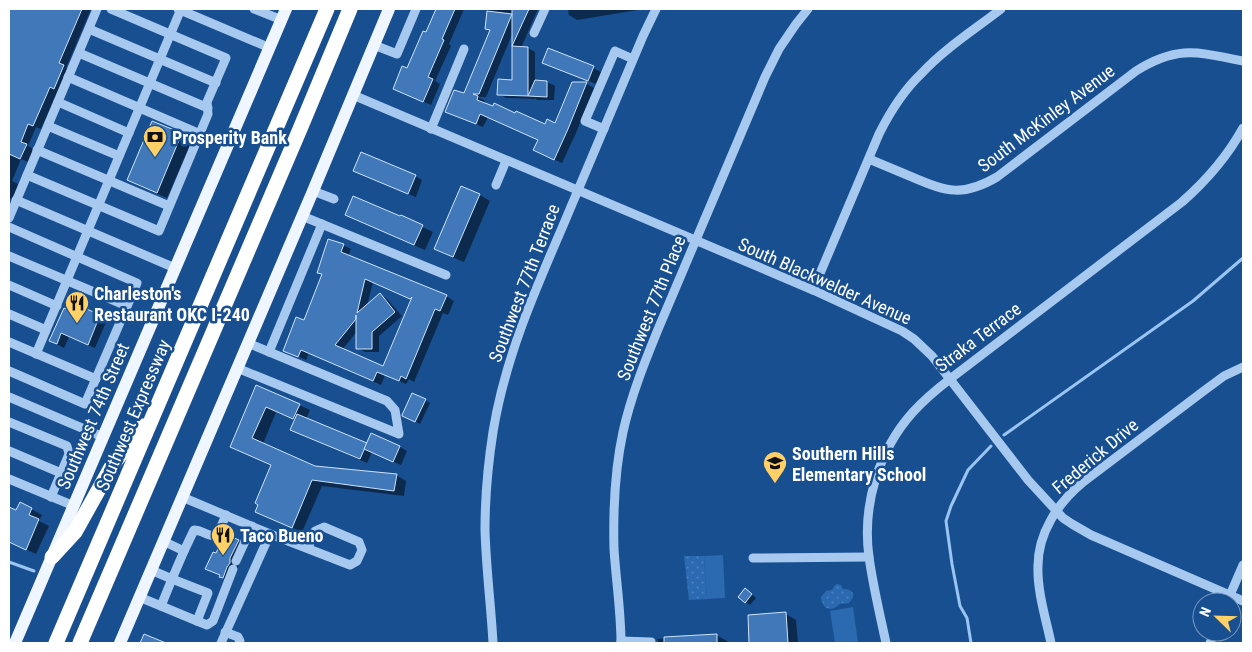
<svg xmlns="http://www.w3.org/2000/svg" width="1252" height="652" viewBox="0 0 1252 652" font-family="'Roboto Condensed',sans-serif">
<style>
.grass{fill:#2b69b0}
.park{fill:url(#park-dots)}
.shadow{fill:#0007;fill-rule:evenodd}
.lines{fill:none;stroke-linecap:round;stroke-linejoin:round}
.stream{stroke:#9ac4f2;stroke-width:3}
.building{fill:#4178b9;stroke:#cde3fb;fill-rule:evenodd}
.minor{stroke:#a7c9f0;stroke-width:9}
.major{stroke:#eff6ff;stroke-width:12}
.highway{stroke:#fff;stroke-width:15}
.labels{text-anchor:middle;dominant-baseline:central;stroke-width:5;stroke-linejoin:round;paint-order:stroke}
.street-label{font-size:18px;fill:#fff;stroke:#184f91}
.poi-label{font-size:18px;font-weight:bold;fill:#fff;stroke:#184f91;text-anchor:start}
</style>
<defs>
<pattern id="park-dots" width="8" height="8" patternUnits="userSpaceOnUse" patternTransform="scale(1.25)"><rect width="8" height="8" fill="#2b69b0"/><path d="M2 2h.1M6 6h.1" fill="none" stroke="#4b80bc" stroke-width="1.8" stroke-linecap="round"/></pattern>
</defs>
<rect width="100%" height="100%" fill="#184f91"/>
<g class="grass">
<path d="M723,555L725,598L707,599L704,556Z"/>
<path d="M853,607L858,643H835L830,611Z"/>
</g>
<g class="park">
<path d="M684,556H704L707,599L689,600Z"/>
<path d="M837,584L841,585L843,589C853,589 857,595 849,603C846,604 843,603 840,604C839,604 838,606 836,607C827,612 822,606 821,597L826,591L832,590L835,585Z"/>
</g>
<g class="shadow">
<path d="M9,9H91L66,68L71,71L62,92L58,90L41,129L36,127L28,146L34,149L28,162L21,159L12,181L18,184L17,187L19,188L14,200L9,198V199Z"/>
<path d="M438,9H464L449,44L451,46L435,81L440,84L431,105L394,88L408,69L426,34Z"/>
<path d="M488,9H538L521,48H528L535,52V82H547L555,86L554,100H537L535,98V99L506,98L498,94L513,81V32L486,97H478L485,101L484,104L545,126L555,125L573,83L587,84L594,88L576,133L562,163L542,154L539,140L488,117L483,127L454,115L464,96L491,31L486,29Z"/>
<path d="M568,9H637L638,10L577,20L569,15Z"/>
<path d="M551,66L593,68L601,72L596,84Z"/>
<path d="M181,134L192,140L167,198L139,186L129,180Z"/>
<path d="M362,175L415,176L422,180L416,197Z"/>
<path d="M461,188L480,195L490,201L464,262L445,254L435,249Z"/>
<path d="M347,215L401,217L433,232L425,250L357,220Z"/>
<path d="M343,245L351,249L348,256L446,296L454,301L448,315L443,313L414,382L409,379L406,384L385,375L381,385L309,353L306,360L284,350L304,322L323,275L319,272ZM373,282L412,299L383,368L342,350L358,330L357,348L365,352H379V336L402,316L387,299L380,295L367,306Z"/>
<path d="M70,303L107,320L95,348L69,337L64,348L51,341Z"/>
<path d="M257,387L299,405L310,410L306,419L368,445L400,447L407,451L401,465L372,452L367,463L299,433L295,420L276,412L263,444L315,467L396,475L406,481L404,496L322,486L302,532L267,517L257,511L272,466L242,452L231,447Z"/>
<path d="M425,400L430,403L420,424L409,418Z"/>
<path d="M9,508L17,512L31,509L42,515L39,521L49,526L36,554L9,542Z"/>
<path d="M238,541L246,545L238,563V568L235,571L230,582L207,568L217,555Z"/>
<path d="M750,593L756,598L750,605L739,597Z"/>
<path d="M786,614L796,620L798,643H751L749,616Z"/>
<path d="M716,635L727,641V643H659L657,639Z"/>
</g>
<g class="lines">
<g class="stream">
<path d="M1004,435L1193,301L1243,258"/>
<path d="M9,562L34,571"/>
<path d="M971,643L967,618L960,606L952,564L946,521L951,506L968,470L991,446"/>
</g>
</g>
<g class="building">
<path d="M9,9H82L59,63L64,65L54,89L50,87L33,126L28,124L21,142L27,144L20,159L9,154Z"/>
<path d="M436,9H455L442,39L444,40L428,77L433,79L423,102L393,89L402,66L407,68L423,31L426,32Z"/>
<path d="M512,9H529L512,46L528,47V96L497,95L498,79L512,80Z"/>
<path d="M487,11L512,14L479,94H473L478,96L477,100L493,106L494,103L515,113L516,111L545,124L547,119L555,123L572,82H587L568,129L554,160L533,150L538,140L480,114L476,124L445,112L454,90L464,93L490,30L485,29Z"/>
<path d="M548,48L594,66L588,81L542,63Z"/>
<path d="M535,80L547,81V97L528,96Z"/>
<path d="M152,121L182,133L157,193L127,180Z"/>
<path d="M361,152L416,175L408,194L353,171Z"/>
<path d="M461,186L480,194L453,257L434,249Z"/>
<path d="M353,196L400,216L401,215L423,225L414,245L345,215Z"/>
<path d="M328,239L344,244L341,252L447,295L440,311L435,309L406,379L401,376L399,381L377,372L373,381L301,350L298,357L283,351L296,317L304,320L322,274L317,273ZM365,279L410,299L412,297L383,366L335,345L356,319V315V349H372V332L395,312L380,293L357,313Z"/>
<path d="M69,301L100,315L88,345L61,333L57,344L49,341L64,308L66,309Z"/>
<path d="M256,385L300,404L293,419L266,407L252,438L315,466L397,474L394,491L312,480L292,528L255,512L258,505L255,503L271,465L230,447Z"/>
<path d="M412,393L426,399L415,422L402,416V415Z"/>
<path d="M297,414L367,443L360,459L290,430Z"/>
<path d="M371,433L400,446L393,462L364,449Z"/>
<path d="M20,502L32,508L29,515L39,519L26,550L9,542V507L16,510Z"/>
<path d="M225,534L239,540L230,558V563L227,567L223,578L219,577L220,575L205,569L213,552L216,553Z"/>
<path d="M745,588L752,594L745,603L738,597Z"/>
<path d="M786,612L788,643H749L748,615Z"/>
<path d="M144,634L166,643H140Z"/>
<path d="M717,634V643H664V637Z"/>
</g>
<g class="lines">
<g class="minor">
<path d="M178,9L270,48"/>
<path d="M254,9L282,20"/>
<path d="M89,29L216,83"/>
<path d="M534,33L545,9"/>
<path d="M374,45L397,54L416,9"/>
<path d="M79,53L208,108"/>
<path d="M68,77L200,134"/>
<path d="M353,95L813,290L902,331L914,339L932,356L1028,480L1063,518L1072,524L1091,535L1243,601"/>
<path d="M58,102L129,133"/>
<path d="M48,126L119,156"/>
<path d="M431,129L464,49"/>
<path d="M604,129L585,121L615,51L633,59"/>
<path d="M37,150L169,206"/>
<path d="M869,159C883,165 898,171 912,177C947,192 963,197 997,177L1136,71C1178,45 1197,52 1243,61"/>
<path d="M27,175L159,231L208,114L207,102L226,58L111,9"/>
<path d="M496,185L506,161"/>
<path d="M313,191L334,199"/>
<path d="M16,200L175,268"/>
<path d="M302,216L446,275"/>
<path d="M9,218L97,9"/>
<path d="M9,227L137,283L85,404L9,371"/>
<path d="M9,256L127,306"/>
<path d="M9,285L57,306"/>
<path d="M813,290L879,134C890,112 903,91 921,74C944,49 974,30 1001,9"/>
<path d="M9,314L46,330"/>
<path d="M9,342L96,379"/>
<path d="M269,352L322,224"/>
<path d="M36,354L181,9"/>
<path d="M237,368L399,434L395,410L387,401L248,343"/>
<path d="M9,397L103,437"/>
<path d="M9,422L67,446L69,454L51,497"/>
<path d="M9,451L61,473"/>
<path d="M9,479L74,506"/>
<path d="M182,497L270,534L350,565L357,561L362,550L359,542L324,527L315,531L308,548"/>
<path d="M184,551L194,530C202,530 209,537 217,536L226,515"/>
<path d="M753,558L869,557"/>
<path d="M236,561L252,526"/>
<path d="M139,597L161,606L172,579L151,570"/>
<path d="M1227,602L1243,565"/>
<path d="M161,606L197,621L208,593L172,579L184,551L163,541"/>
<path d="M197,621L207,625L213,621L233,569"/>
<path d="M225,632L238,637L240,641L239,643"/>
<path d="M621,641L651,642V643"/>
<path d="M221,643L270,534"/>
<path d="M493,643C491,605 486,568 485,530C485,497 488,464 493,432C505,359 533,295 562,228C589,164 616,100 643,36L656,9"/>
<path d="M621,643C621,612 616,580 614,549C613,510 615,469 623,432C631,396 645,361 659,327L765,77L779,49L796,24L808,9"/>
<path d="M886,643C880,615 873,586 869,557C862,506 878,451 913,412C924,400 937,389 950,379L1182,202C1207,180 1227,157 1243,128"/>
<path d="M1051,643C1046,619 1037,591 1038,566C1038,533 1058,503 1082,483L1205,390L1224,376L1243,367"/>
<path d="M1210,643L1215,632"/>
</g>
<g class="major">
<path d="M15,643L286,9"/>
<path d="M120,643L313,191L389,9"/>
</g>
<g class="highway">
<path d="M52,557L75,532L113,464L143,426"/>
<path d="M56,643L327,9"/>
<path d="M80,643L300,129L350,9"/>
</g>
</g>
<defs>
<g id="bank-pin" transform="scale(1.25)"><path d="M0 17L-7.5 6A9.5 9.5 0 1 1 7.5 6Z" fill="#ffd065" stroke="#184f91"/><path d="M-6-4H6V4H-6ZM0-2.3a2.3 2.3 0 1 0 0 4.6a2.3 2.3 0 1 0 0-4.6Z" fill="#111"/></g>
<g id="restaurant-pin" transform="scale(1.25)"><path d="M0 17L-7.5 6A9.5 9.5 0 1 1 7.5 6Z" fill="#ffd065" stroke="#184f91"/><path d="M-5-6h1v4h1v-4h1v4h1v-4h1v5L-1.5 .5V6h-2V.5L-5-1ZM5-6V6H3V1.5H1.5Q1.5-4 5-6Z" fill="#111"/></g>
<g id="school-pin" transform="scale(1.25)"><path d="M0 17L-7.5 6A9.5 9.5 0 1 1 7.5 6Z" fill="#ffd065" stroke="#184f91"/><path d="M0-5L7-2L0 1L-7-2ZM-4 1L0 2.5L4 1V4Q0 6-4 4Z" fill="#111"/></g>
</defs>
<g fill-rule="evenodd">
<use href="#bank-pin" x="155" y="137"/>
<use href="#restaurant-pin" x="77" y="303"/>
<use href="#school-pin" x="775" y="463"/>
<use href="#restaurant-pin" x="223" y="535"/>
</g>
<g class="labels">
<g class="street-label">
<text transform="translate(1046 118) rotate(-37)">South McKinley Avenue</text>
<text transform="translate(825 281) rotate(24)">South Blackwelder Avenue</text>
<text transform="translate(524 283) rotate(-69)">Southwest 77th Terrace</text>
<text transform="translate(651 308) rotate(-68)">Southwest 77th Place</text>
<text transform="translate(978 337) rotate(-37)">Straka Terrace</text>
<text transform="translate(133 415) rotate(-67)">Southwest Expressway</text>
<text transform="translate(93 416) rotate(-67)">Southwest 74th Street</text>
<text transform="translate(1095 456) rotate(-40)">Frederick Drive</text>
</g>
<g class="poi-label">
<text x="172" y="137">Prosperity Bank</text>
<text x="94" y="293">Charleston's<tspan x="94" dy="21">Restaurant OKC I-240</tspan></text>
<text x="792" y="453">Southern Hills<tspan x="792" dy="21">Elementary School</tspan></text>
<text x="240" y="535">Taco Bueno</text>
</g>
</g>
<rect width="1252" height="652" fill="none" stroke="#ffffff" stroke-width="20"/>
<g transform="translate(1217 617) rotate(293)"><circle r="24" fill="#184f91" stroke="#7495bd"/>
<path d="M0-4L9 19L0 12L-9 19Z" fill="#ffd065"/>
<text y="-8" font-size="14" font-weight="bold" text-anchor="middle" fill="#ffffff">N</text>
</g>
</svg>
